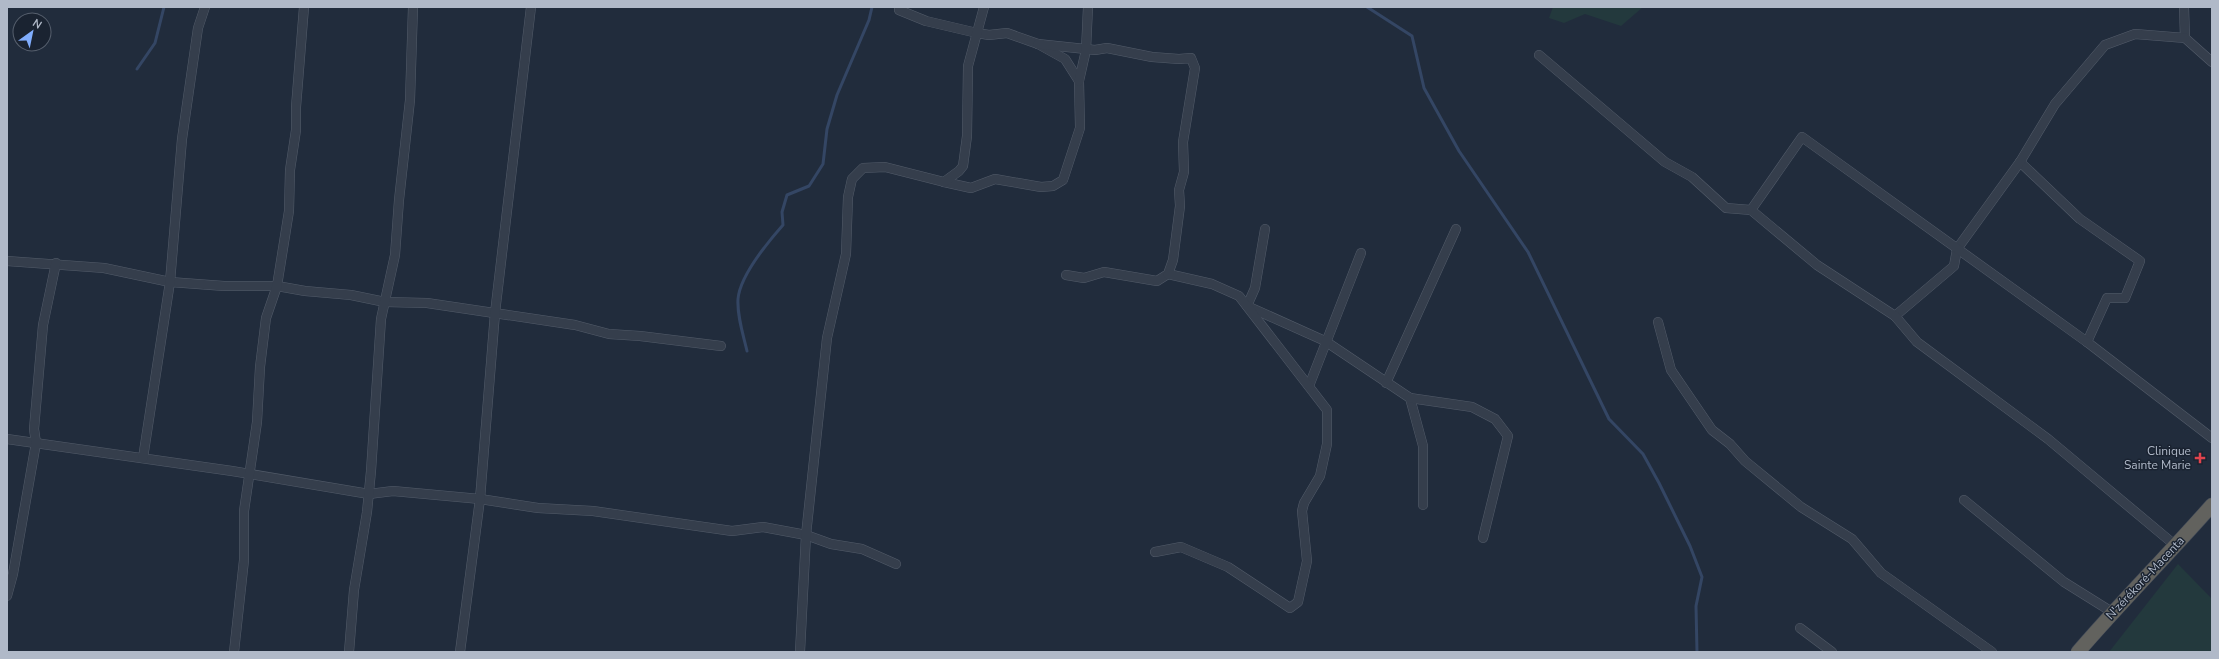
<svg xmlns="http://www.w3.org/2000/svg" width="2219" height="659" viewBox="0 0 2219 659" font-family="'Nunito Sans',sans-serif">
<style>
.green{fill:#23393d}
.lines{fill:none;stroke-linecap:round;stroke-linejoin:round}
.stream{stroke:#344664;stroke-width:3}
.minor-casing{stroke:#535c6a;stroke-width:10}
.trunk-casing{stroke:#404957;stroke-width:15}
.minor{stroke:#353e4c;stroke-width:9}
.trunk{stroke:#62625e;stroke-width:14}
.health-dot{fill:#e0444e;stroke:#1a2331;stroke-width:1.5}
.labels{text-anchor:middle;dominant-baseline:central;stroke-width:3;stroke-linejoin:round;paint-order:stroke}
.poi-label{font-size:12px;fill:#b0b9c8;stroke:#1a2331;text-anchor:end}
.street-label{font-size:12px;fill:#b0b9c8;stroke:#1a2331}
</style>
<rect width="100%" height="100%" fill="#212c3c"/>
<g class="green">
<path d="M1553,7H1643L1621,26L1585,14L1564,23L1549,18Z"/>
<path d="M2178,564L2212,599V652H2109Z"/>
</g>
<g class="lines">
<g class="stream">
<path d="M1367,7L1412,36L1424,88L1459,151L1528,252L1609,419L1643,454L1659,483L1690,546L1702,577L1696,606L1697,652"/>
<path d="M137,69L155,43L164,7"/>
<path d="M747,351C743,334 737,316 738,299C740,275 768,242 783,225L782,212L787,195L809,186L823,164L827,129L837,95L869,20L872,7"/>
</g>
<g class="minor-casing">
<g id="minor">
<path d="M2184,7L2185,38"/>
<path d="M899,10L926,21L977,33L989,35L1007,33L1038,44L1065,59L1079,81L1080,128L1063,180L1053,186L1041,187L995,179L971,188L944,182"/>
<path d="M1038,44L1095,50L1107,48L1152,57L1179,59L1191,58L1195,68L1183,142L1184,172L1179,190L1180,206L1173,260L1168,274L1157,281L1104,272L1084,278L1066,275"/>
<path d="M1539,55L1665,162L1692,177L1726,208L1751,210"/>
<path d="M1079,81L1086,50L1088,7"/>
<path d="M2020,162L2080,219L2140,261L2125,298H2107L2087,342"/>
<path d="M1265,229L1255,288L1247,306L1325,341L1410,398L1423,446V505"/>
<path d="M7,261L104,268L170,282L224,286H277L305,291L351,295L385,302L427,303L575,325L609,334L640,336L721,346"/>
<path d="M1895,316L1954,266L1957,249L2020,162L2055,104L2105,45L2135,34L2185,38L2212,62"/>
<path d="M1658,322L1671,370L1712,430L1730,444L1745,461L1801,507L1852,539L1881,573L1992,652"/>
<path d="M1386,383L1456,229"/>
<path d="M1309,386L1361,253"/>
<path d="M1410,398L1472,407L1495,419L1508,436L1483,538"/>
<path d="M7,439L232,471L369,494L393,491L480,499L538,508L593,511L732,531L763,527L806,535L831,544L862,549L896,564"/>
<path d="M143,458L170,282L182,139L198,28L205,7"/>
<path d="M1964,500L2064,582L2112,612"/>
<path d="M2176,546L2048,439L1917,342L1895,316L1817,265L1751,210L1802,137L2087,342L2212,438"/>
<path d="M1155,552L1181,547L1228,567L1290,608L1298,602L1307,561L1302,511L1304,503L1320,476L1327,444V410L1239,296L1212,284L1168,274"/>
<path d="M7,596L13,574L36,443L34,429L43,325L56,263"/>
<path d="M1800,628L1832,652"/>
<path d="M234,652L244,560V511L257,422L260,367L266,318L277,286L289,211L290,170L296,130V107L304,7"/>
<path d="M349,652L354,590L367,512L371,471L381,319L395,255L399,200L410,100L413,7"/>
<path d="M460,652L480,499L495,313L531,7"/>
<path d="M800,652L806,535L827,338L846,254L848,197L852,179L863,168L885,167L944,182L959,171L963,166L967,136L968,66L984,7"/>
</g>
</g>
<g class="trunk-casing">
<path id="trunk" d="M2078,652C2121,602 2168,555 2212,505"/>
</g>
<use href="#minor" class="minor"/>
<use href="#trunk" class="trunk"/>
</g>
<path class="health-dot" d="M2198 452h4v4h4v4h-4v4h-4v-4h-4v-4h4z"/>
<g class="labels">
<g class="poi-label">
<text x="2191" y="451">Clinique<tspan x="2191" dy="14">Sainte Marie</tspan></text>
</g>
<g class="street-label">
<text transform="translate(2145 578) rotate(-47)">N'zérékoré-Macenta</text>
</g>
</g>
<rect width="2219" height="659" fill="none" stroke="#b0b9c8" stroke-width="16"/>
<g transform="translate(32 32) rotate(33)"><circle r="19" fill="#1a2331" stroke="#565f6d"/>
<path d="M0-3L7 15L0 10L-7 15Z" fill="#80adfd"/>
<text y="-6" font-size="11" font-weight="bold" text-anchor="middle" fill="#b0b9c8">N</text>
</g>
</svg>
